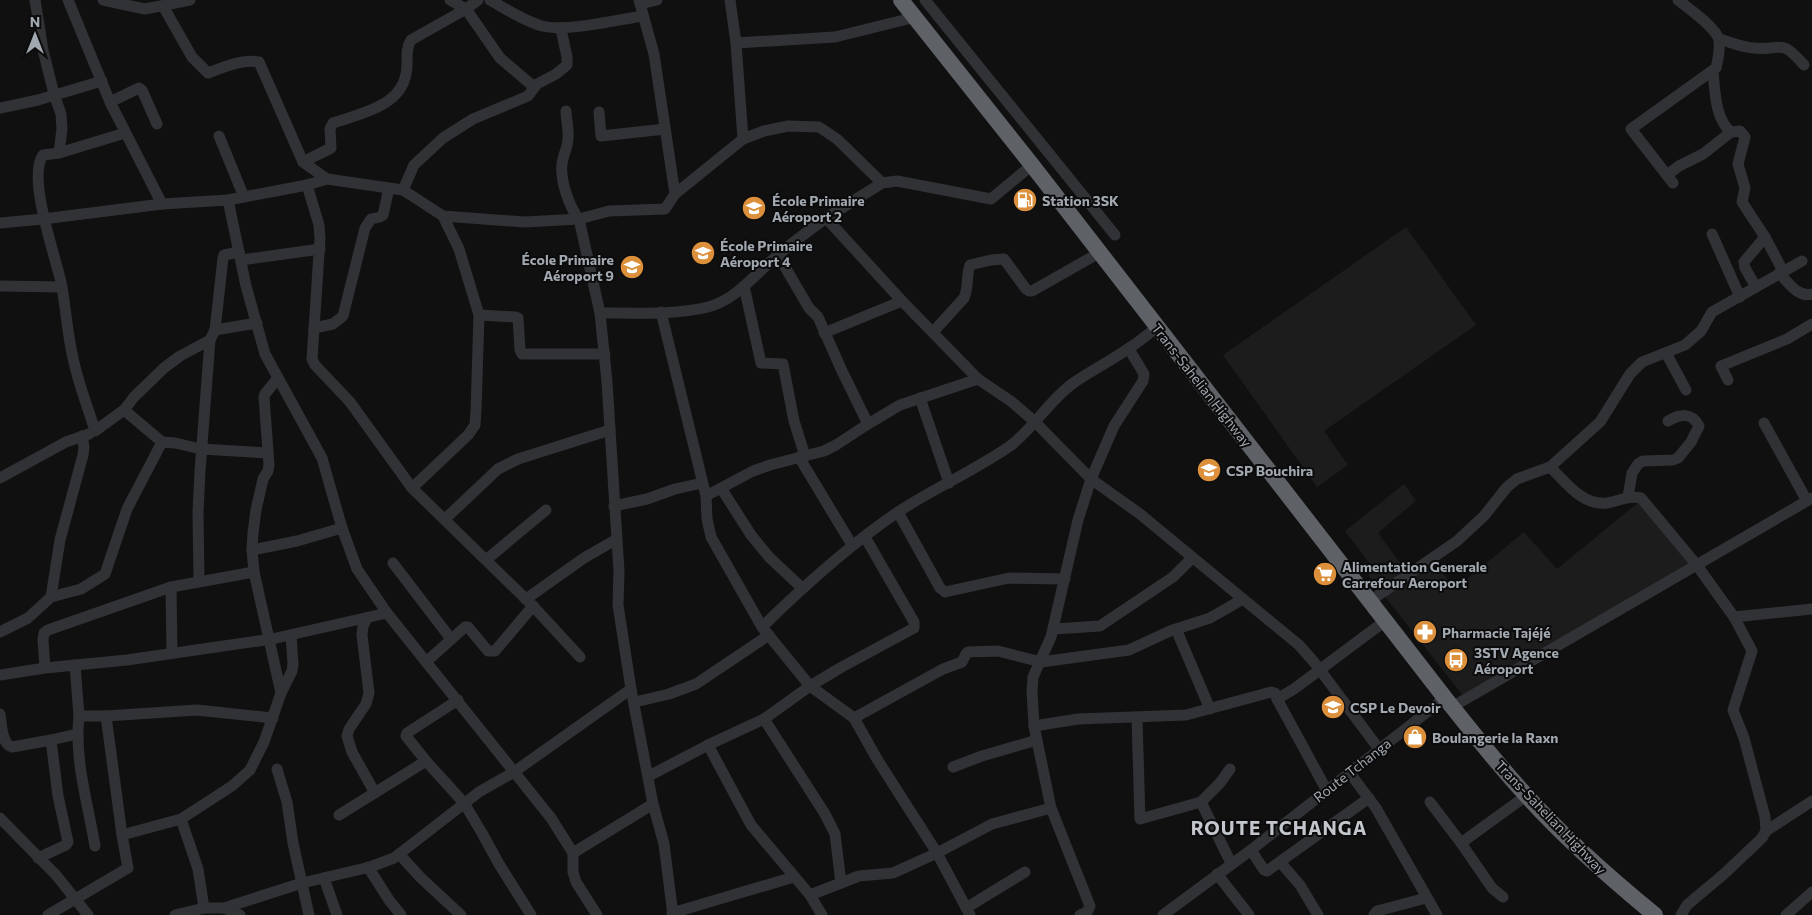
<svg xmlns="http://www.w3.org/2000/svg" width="1812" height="915" viewBox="0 0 1812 915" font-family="Commissioner,sans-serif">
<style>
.built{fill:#1c1c1d}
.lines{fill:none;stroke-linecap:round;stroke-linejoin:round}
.minor{stroke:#313235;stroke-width:11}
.highway{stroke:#5e6166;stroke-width:16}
.labels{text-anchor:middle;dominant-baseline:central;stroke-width:4;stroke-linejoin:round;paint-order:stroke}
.poi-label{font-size:14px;font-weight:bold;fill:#a2a8b0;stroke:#0b0b0c;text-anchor:start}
.street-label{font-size:14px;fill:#a2a8b0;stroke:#0b0b0c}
.district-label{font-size:19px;font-weight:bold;letter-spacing:1px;fill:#c3c7cd;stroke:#0b0b0c}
</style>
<rect width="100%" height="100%" fill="#101011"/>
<g class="built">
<path d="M1406,227L1476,325L1324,431L1348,465L1317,487L1223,355Z"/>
<path d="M1404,484L1416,501L1378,533L1407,572L1434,561L1455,589L1524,532L1557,569L1640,501L1692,562L1464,697L1364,570L1370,564L1345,531Z"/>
</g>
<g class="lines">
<g class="minor">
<path d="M35,0L43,50L54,94L61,114L62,129L59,153"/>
<path d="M68,0L110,102L162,204"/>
<path d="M103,0L145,9L190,0"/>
<path d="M450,0L466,9L500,58L534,87"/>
<path d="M490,0C506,9 524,21 542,26C568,32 616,20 643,16"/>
<path d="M639,0L654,54L675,194"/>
<path d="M730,0L736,43L743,139"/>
<path d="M925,0L1115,235"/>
<path d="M640,4L657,0"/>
<path d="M163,6L192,57L208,73C224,67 242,59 259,62L303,162L327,179"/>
<path d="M1719,39C1730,42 1741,47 1753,48C1784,51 1779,37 1804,65"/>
<path d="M736,43L835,37L916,17"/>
<path d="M110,102L139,88L142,90L157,124"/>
<path d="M0,108L38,100L102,81"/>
<path d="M566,111C566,120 569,129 568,138C568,147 563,155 562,164C560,180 569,207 579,219L600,313L607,382L619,571L618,605L631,689L653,804L664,844L673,915"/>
<path d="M599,112L601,136L665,129"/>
<path d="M1731,132L1740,131L1745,137L1738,164L1745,188L1742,202L1765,237L1744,262L1745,268L1756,287"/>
<path d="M125,133L59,153L43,155C27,177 55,255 61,282C66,307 67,333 73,358C78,383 88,407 95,431L124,410L134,397L164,368L180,356L210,340"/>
<path d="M219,136L244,197"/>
<path d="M303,162L331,148L330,129L333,123C359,114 400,107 406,74C409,62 404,51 411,40L466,9L478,0"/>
<path d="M1032,165L991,199L897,181L882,183L826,218L902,301L978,379L1012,402L1035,422L1091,479L1140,514L1299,645L1314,662L1379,749"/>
<path d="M1667,175L1679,166L1703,154L1731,132C1715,119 1715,91 1713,71"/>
<path d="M1673,183L1631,129L1716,68C1718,60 1720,49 1719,40C1716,27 1689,9 1678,0"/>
<path d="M307,185L319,225L320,238L312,359L315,365L350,402L412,488L533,606L580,657"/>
<path d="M403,190L414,165L443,138L473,119L528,96L537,84L556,74L567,65V57L561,29"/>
<path d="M228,200L246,286L265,354L322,458L342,528L357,569L387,613L551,818L573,853V872L576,882L597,915"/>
<path d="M443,216L525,222L579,219L609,211L665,209L675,194L743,139L764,131L788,126L819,127L837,139L882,183"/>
<path d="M0,223L43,219L162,204L228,200L307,185L327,179L403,190L443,216L459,249L479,315L476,410L475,425L468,435L412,488"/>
<path d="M1712,234L1740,297"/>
<path d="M1765,237L1783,271"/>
<path d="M778,255L809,308L818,317L842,371L868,424"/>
<path d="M241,260L320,249"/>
<path d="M1779,273C1788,282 1798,298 1812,294"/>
<path d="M0,286L62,287"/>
<path d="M744,286L761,363L783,364L794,421L805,456"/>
<path d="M661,312L706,496L707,519L711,537L762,627L810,686L854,718L877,759L937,853L970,915"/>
<path d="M600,313C633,313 676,315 708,307C736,300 756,273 778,255C793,242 810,230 826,218"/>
<path d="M479,315L515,317L518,318L520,350L522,354H605"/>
<path d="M314,328L333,324L343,316L365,228L371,219L380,217L383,215L389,188"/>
<path d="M215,330L257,323"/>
<path d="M933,332L964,298C969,287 966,275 970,265L991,260L1004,259L1026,289L1029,291H1032L1099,253"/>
<path d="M824,333L902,301"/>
<path d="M1666,353L1686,390"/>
<path d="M277,379L265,394L264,397L269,465L268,471L263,479L256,510L253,533L252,550L254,572L281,693"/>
<path d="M1728,380L1721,366L1787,339L1812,324"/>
<path d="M920,398L949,483"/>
<path d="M124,410L162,442"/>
<path d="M1764,423L1807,501"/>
<path d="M799,457L852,545"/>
<path d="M1550,467C1566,482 1582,506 1607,503C1621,501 1626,495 1641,498L1696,564L1734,617L1752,651L1733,710L1744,738L1765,817L1766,831L1762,838L1724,874L1687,905L1681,915"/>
<path d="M0,478L66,442L89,434"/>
<path d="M721,488L751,535L769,557L802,588"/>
<path d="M706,496L753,471L770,465L824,451L836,445L868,424L900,405L978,379"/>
<path d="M1628,497L1632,473L1638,464L1643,461L1673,460L1678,458L1691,442L1699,426C1692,412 1680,414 1668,421"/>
<path d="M614,506L647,499L675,489L702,483"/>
<path d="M898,512L940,588L945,592L1009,578L1065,579"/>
<path d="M445,519L498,469L518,459L610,430"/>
<path d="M252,550L297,541L342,528"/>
<path d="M486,560L546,510"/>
<path d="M393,563L451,639"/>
<path d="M199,582L198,512L200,471L210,340L215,330L223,258L224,255L239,252"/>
<path d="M171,587L172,653"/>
<path d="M51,597L60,540L83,455L84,447L82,436"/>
<path d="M526,599L584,558L617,539"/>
<path d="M1370,601L1457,541L1484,516L1507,487L1517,479L1550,467L1600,422L1630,374L1642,362L1685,345L1701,331L1712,312L1802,261"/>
<path d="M1734,617L1812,609"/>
<path d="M367,618L363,626L362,635L369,693L366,704L349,729L347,736L352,752L375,793"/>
<path d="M762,627C805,585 849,545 898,512C934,488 974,471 1010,446C1033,429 1048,402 1072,384C1090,371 1111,361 1129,348C1139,342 1148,334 1157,327"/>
<path d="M1054,629L1100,626L1173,577L1192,558"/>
<path d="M1176,629L1210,709"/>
<path d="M0,632L28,618L51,597L81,589L105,574L127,509L162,442L175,443L201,449L268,453"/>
<path d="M426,662L465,627H468L488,651H495L533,606"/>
<path d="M75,665L79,716H106L197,710L273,718"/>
<path d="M45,668L43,640L44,633L48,630L171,587L254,572"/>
<path d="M0,675L45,668L127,660L272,639L387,613"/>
<path d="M1277,699L1326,789"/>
<path d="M458,700L407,733L406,736L426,761L464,803L482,833L499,864L531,915"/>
<path d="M635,702L669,694L696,684L769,635"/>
<path d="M1452,707L1812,498"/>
<path d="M0,714C2,724 1,744 12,747L51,740"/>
<path d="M79,716C74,759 88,804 95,846"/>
<path d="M106,716L122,835"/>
<path d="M854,718L943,669L962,662L966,654L968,652L998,651L1041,662L1129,650L1170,631L1210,618L1243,599"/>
<path d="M1137,718L1140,819L1201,802L1220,783L1230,769"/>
<path d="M764,719L825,814L835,834L841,883"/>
<path d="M1034,726L1078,719L1186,715L1271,692L1275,693L1277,699L1294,689L1385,621"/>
<path d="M708,745L751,825L810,895L822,915"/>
<path d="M953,767L982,756L1037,740"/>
<path d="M277,769L287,802L293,843L309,915"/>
<path d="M1349,772L1376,808L1437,915"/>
<path d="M649,776L708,745L764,719L810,686L840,668L914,628V622L865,537"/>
<path d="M1201,802L1231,863"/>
<path d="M1430,802L1461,843L1492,888L1503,897"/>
<path d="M1051,808L1090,906L1087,912L1080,915"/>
<path d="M339,815L426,761"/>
<path d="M0,818L56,875L88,915"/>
<path d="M1766,831L1812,801"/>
<path d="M1461,843L1526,796"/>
<path d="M1251,850L1264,870L1267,871L1369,798"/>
<path d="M573,853L653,804"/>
<path d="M399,854L421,878L461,915"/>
<path d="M38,858L66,845L68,842L58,796L51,740L77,734"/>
<path d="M1281,863L1300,885L1318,915"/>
<path d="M368,867L389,900L401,915"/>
<path d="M1217,874L1249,915"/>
<path d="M324,878L337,915"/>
<path d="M810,895L859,876L893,873L937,853L992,824L1051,808L1034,726L1032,691L1033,677L1051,637L1078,520L1091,479L1114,426L1143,381L1144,374L1129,349"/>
<path d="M204,908L198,869L181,819L232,786L250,770L264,742L281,693L292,671L293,664L291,635"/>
<path d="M224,908L302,883L370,867L394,858L479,792L514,772L631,689"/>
<path d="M966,908L1025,872"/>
<path d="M672,913L794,877"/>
<path d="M48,915L128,868L122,835L181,819"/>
<path d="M175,915L204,908H224L240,915"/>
<path d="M1163,915L1251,850L1445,698"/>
<path d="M1374,915L1377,911L1426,898"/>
<path d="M1786,915L1812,892"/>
</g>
<path class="highway" d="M901,0L1032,165L1445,698C1471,730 1497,764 1526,795C1565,839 1610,878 1655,915"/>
</g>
<defs>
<g id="fuel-disc" transform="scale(1.25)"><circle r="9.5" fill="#dc903c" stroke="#0b0b0c"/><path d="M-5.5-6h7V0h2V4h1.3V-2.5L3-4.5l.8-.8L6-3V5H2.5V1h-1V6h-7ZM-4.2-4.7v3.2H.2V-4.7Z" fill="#fff"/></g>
<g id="school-disc" transform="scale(1.25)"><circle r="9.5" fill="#dc903c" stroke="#0b0b0c"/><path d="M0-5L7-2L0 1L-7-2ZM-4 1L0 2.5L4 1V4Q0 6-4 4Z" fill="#fff"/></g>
<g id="supermarket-disc" transform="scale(1.25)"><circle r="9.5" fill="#dc903c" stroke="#0b0b0c"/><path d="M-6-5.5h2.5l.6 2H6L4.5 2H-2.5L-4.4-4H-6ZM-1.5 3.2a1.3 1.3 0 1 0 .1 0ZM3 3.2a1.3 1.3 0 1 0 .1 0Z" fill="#fff"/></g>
<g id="pharmacy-disc" transform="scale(1.25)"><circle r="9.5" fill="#dc903c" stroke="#0b0b0c"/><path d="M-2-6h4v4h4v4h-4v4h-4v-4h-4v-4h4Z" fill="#fff"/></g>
<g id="bus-disc" transform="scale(1.25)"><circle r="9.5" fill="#dc903c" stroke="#0b0b0c"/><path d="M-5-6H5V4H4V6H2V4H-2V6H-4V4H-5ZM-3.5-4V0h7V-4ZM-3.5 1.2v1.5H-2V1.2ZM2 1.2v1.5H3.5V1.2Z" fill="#fff"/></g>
<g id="shop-disc" transform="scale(1.25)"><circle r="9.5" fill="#dc903c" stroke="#0b0b0c"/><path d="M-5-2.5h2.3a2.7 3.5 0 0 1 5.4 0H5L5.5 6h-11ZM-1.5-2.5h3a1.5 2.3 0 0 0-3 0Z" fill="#fff"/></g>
</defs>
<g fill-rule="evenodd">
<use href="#fuel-disc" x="1025" y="200"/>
<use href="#school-disc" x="754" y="208"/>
<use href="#school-disc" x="703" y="253"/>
<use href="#school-disc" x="632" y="267"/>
<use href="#school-disc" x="1209" y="470"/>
<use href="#supermarket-disc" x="1325" y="574"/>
<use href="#pharmacy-disc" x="1425" y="632"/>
<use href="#bus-disc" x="1456" y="660"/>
<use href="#school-disc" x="1333" y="707"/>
<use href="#shop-disc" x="1415" y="737"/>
</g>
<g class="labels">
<g class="poi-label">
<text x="772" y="200">École Primaire<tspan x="772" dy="16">Aéroport 2</tspan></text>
<text x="1042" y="200">Station 3SK</text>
<text x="720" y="245">École Primaire<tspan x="720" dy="16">Aéroport 4</tspan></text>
<text x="614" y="259" text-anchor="end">École Primaire<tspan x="614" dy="16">Aéroport 9</tspan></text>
<text x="1226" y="470">CSP Bouchira</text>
<text x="1342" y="566">Alimentation Generale<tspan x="1342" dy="16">Carrefour Aeroport</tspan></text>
<text x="1442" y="632">Pharmacie Tajéjé</text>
<text x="1474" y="652">3STV Agence<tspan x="1474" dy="16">Aéroport</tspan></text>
<text x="1350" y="707">CSP Le Devoir</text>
<text x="1432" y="737">Boulangerie la Raxn</text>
</g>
<g class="street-label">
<text transform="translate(1202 385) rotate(52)">Trans-Sahelian Highway</text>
<text transform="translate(1352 770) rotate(-38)">Route Tchanga</text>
<text transform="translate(1551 817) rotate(46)">Trans-Sahelian Highway</text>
</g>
<g class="district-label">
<text x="1279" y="827">ROUTE TCHANGA</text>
</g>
</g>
<g transform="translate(35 35)" stroke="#0b0b0c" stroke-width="4" paint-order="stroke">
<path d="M0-4L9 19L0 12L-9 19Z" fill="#a2a8b0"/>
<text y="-8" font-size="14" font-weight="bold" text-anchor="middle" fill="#a2a8b0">N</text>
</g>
</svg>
